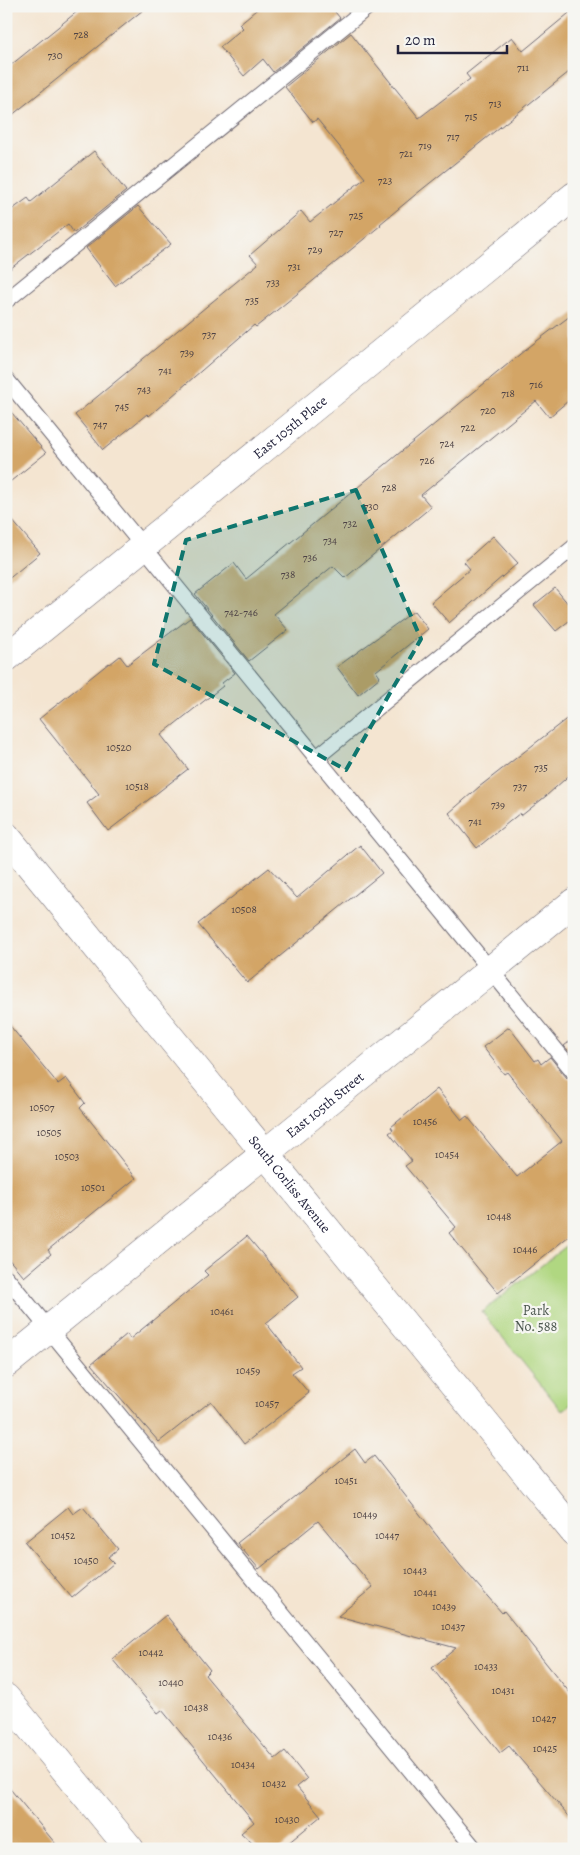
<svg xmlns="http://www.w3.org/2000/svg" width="580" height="1855" viewBox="0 0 580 1855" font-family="Alegreya,serif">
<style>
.green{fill:#b0d781;stroke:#697c5e}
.building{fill:#d3a566}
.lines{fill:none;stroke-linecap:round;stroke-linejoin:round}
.service-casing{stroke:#6c6670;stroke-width:17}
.minor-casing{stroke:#6c6670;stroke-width:29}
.service{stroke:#fff;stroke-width:15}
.minor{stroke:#fff;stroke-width:28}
.marked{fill:#0f766e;fill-opacity:0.2;stroke:#0f766e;stroke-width:4;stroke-dasharray:10 6;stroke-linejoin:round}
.labels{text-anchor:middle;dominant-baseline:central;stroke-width:4.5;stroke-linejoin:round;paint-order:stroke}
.number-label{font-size:11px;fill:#4e4346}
.street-label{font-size:14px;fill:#22223b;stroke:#f6f6f2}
.park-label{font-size:14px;fill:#4d5850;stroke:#f6f6f2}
</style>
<rect width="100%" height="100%" fill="#f6f6f2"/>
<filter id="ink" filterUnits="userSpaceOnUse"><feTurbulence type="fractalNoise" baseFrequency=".02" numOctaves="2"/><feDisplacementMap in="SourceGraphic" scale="10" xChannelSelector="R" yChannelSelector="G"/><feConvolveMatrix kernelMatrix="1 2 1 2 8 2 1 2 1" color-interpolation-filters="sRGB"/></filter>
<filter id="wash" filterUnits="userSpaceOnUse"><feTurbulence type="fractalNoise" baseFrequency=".0096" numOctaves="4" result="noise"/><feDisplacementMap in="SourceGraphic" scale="20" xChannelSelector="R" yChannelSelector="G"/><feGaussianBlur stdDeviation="1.12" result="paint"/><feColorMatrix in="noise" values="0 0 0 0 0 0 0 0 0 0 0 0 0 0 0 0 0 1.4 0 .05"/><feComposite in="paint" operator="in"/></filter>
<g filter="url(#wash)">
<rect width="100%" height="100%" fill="#f4e5d1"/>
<path class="green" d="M574,1240V1402L562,1411L482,1312Z"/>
<g id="blocks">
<g class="building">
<path d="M84,6H148L6,120V69Z"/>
<path d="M261,6H330L340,18L273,72L263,59L244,76L220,47L243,28L239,24Z"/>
<path d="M574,9V68L415,195L380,224L381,225L297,294L256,327L254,325L149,416L147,414L103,450L75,415L258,264L250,255L301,211L310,222L365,178L317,119L313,122L285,87L351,33L419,118L470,79L466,74L512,37L523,51Z"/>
<path d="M94,151L126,191L74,233L68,224L6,272V214L28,198L31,202Z"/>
<path d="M138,206L171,244L115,286L86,248Z"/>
<path d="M574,313V396L549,417L536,401L421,495L431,507L345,578L333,566L274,614L288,630L249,661L195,594L234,563L246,579L525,350Z"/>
<path d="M6,406L46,453L6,485Z"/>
<path d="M6,513L40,553L6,581Z"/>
<path d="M493,536L518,563L449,623L431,602L470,569L464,562Z"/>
<path d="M555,588L574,611V617L556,631L534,605Z"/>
<path d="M414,611L428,629L376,671L380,677L358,695L337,667Z"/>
<path d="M190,618L235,673L222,683L223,686L161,735L188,769L108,831L87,803L99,794L39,719L109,663L110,664L120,656L127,665Z"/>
<path d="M574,713V771L546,796L521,816L520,813L477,848L449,813L479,787Z"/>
<path d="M360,845L382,873L247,983L198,924L269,868L297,898Z"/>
<path d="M6,1021L58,1084L66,1078L85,1103L80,1108L136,1178L48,1250L51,1254L24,1277L6,1256Z"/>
<path d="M509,1027L535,1061L538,1059L541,1064L550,1057L567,1078L574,1081V1232L498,1293L449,1233L456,1227L405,1166L412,1161L389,1133L393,1130L391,1127L437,1089L462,1120L467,1116L517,1177L562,1141L507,1072L504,1074L483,1047Z"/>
<path d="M574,1038V1057L564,1046Z"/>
<path d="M247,1236L298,1297L266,1323L301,1367L292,1373L309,1393L244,1444L211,1401L159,1442L91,1364L127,1334L130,1339L208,1275L204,1271Z"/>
<path d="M355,1449L365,1463L374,1456L460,1565L502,1613L504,1611L574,1698V1822L509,1746L500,1753L432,1668L456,1648L338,1616L373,1587L318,1521L259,1569L237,1543Z"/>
<path d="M68,1507L73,1514L83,1507L118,1549L108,1557L114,1563L72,1598L25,1542Z"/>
<path d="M166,1615L210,1670L205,1675L275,1759L285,1751L307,1779L297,1787L321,1816L281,1849H259L241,1833L254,1822L162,1710L158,1713L112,1659Z"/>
<path d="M6,1784L60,1849H6Z"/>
</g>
</g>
</g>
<g filter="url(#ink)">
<use href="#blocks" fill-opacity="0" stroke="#6c6670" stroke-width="1"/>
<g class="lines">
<g class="service-casing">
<g id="service">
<path d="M6,301L369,6"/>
<path d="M6,379L574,1072"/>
<path d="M316,758L574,547"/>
<path d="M6,1277L475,1849"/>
</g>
</g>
<g class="minor-casing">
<g id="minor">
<path id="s1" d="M6,658L574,196"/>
<path id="s2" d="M6,836L574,1532"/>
<path id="s3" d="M6,1364L574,902"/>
<path d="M6,1698L130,1849"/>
</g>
</g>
<use href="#service" class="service"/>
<use href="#minor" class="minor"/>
</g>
</g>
<path class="marked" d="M356,490L421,639L346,770L154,664L186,540Z"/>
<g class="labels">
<g class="number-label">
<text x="81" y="34">728</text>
<text x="55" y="55">730</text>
<text x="523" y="67">711</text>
<text x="495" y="103">713</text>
<text x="471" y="116">715</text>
<text x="453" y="136">717</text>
<text x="425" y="145">719</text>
<text x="406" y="153">721</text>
<text x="385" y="180">723</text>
<text x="356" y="215">725</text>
<text x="336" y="232">727</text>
<text x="315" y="249">729</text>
<text x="294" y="266">731</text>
<text x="273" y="282">733</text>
<text x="252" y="300">735</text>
<text x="209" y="334">737</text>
<text x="187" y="352">739</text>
<text x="165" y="370">741</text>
<text x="536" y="384">716</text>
<text x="144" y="389">743</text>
<text x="508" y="393">718</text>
<text x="122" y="406">745</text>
<text x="488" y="410">720</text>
<text x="100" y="424">747</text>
<text x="468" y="427">722</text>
<text x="447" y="443">724</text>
<text x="427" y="460">726</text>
<text x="389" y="487">728</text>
<text x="371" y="506">730</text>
<text x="350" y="523">732</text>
<text x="330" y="540">734</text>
<text x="310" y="557">736</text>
<text x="288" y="574">738</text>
<text x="241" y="612">742-746</text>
<text x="119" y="747">10520</text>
<text x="541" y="767">735</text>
<text x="137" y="786">10518</text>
<text x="520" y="786">737</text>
<text x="498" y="804">739</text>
<text x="475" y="821">741</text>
<text x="244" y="909">10508</text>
<text x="42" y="1107">10507</text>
<text x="425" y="1121">10456</text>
<text x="49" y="1132">10505</text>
<text x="447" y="1154">10454</text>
<text x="67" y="1156">10503</text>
<text x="93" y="1187">10501</text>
<text x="499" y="1216">10448</text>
<text x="525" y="1249">10446</text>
<text x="222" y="1311">10461</text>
<text x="248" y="1370">10459</text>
<text x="267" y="1403">10457</text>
<text x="346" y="1480">10451</text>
<text x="365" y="1514">10449</text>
<text x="63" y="1535">10452</text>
<text x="387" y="1535">10447</text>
<text x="86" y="1560">10450</text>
<text x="415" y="1570">10443</text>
<text x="425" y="1592">10441</text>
<text x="444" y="1606">10439</text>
<text x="453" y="1626">10437</text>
<text x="151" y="1652">10442</text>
<text x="486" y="1666">10433</text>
<text x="171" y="1682">10440</text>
<text x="503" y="1690">10431</text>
<text x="196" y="1707">10438</text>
<text x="544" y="1718">10427</text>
<text x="220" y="1736">10436</text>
<text x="545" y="1748">10425</text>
<text x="243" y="1764">10434</text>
<text x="274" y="1783">10432</text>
<text x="287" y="1819">10430</text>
</g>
<g class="street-label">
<text stroke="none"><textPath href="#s1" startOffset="366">East 105th Place</textPath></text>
<text stroke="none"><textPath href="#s3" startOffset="411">East 105th Street</textPath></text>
<text stroke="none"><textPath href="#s2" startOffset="449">South Corliss Avenue</textPath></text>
</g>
<g class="park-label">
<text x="536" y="1310">Park<tspan x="536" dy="16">No. 588</tspan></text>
</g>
</g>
<rect width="580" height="1855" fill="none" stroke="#f6f6f2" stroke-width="25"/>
<path d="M398 45v8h109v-8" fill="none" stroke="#22223b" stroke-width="2.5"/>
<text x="405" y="45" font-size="15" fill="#22223b" stroke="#f6f6f2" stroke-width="4" paint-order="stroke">20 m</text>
</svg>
